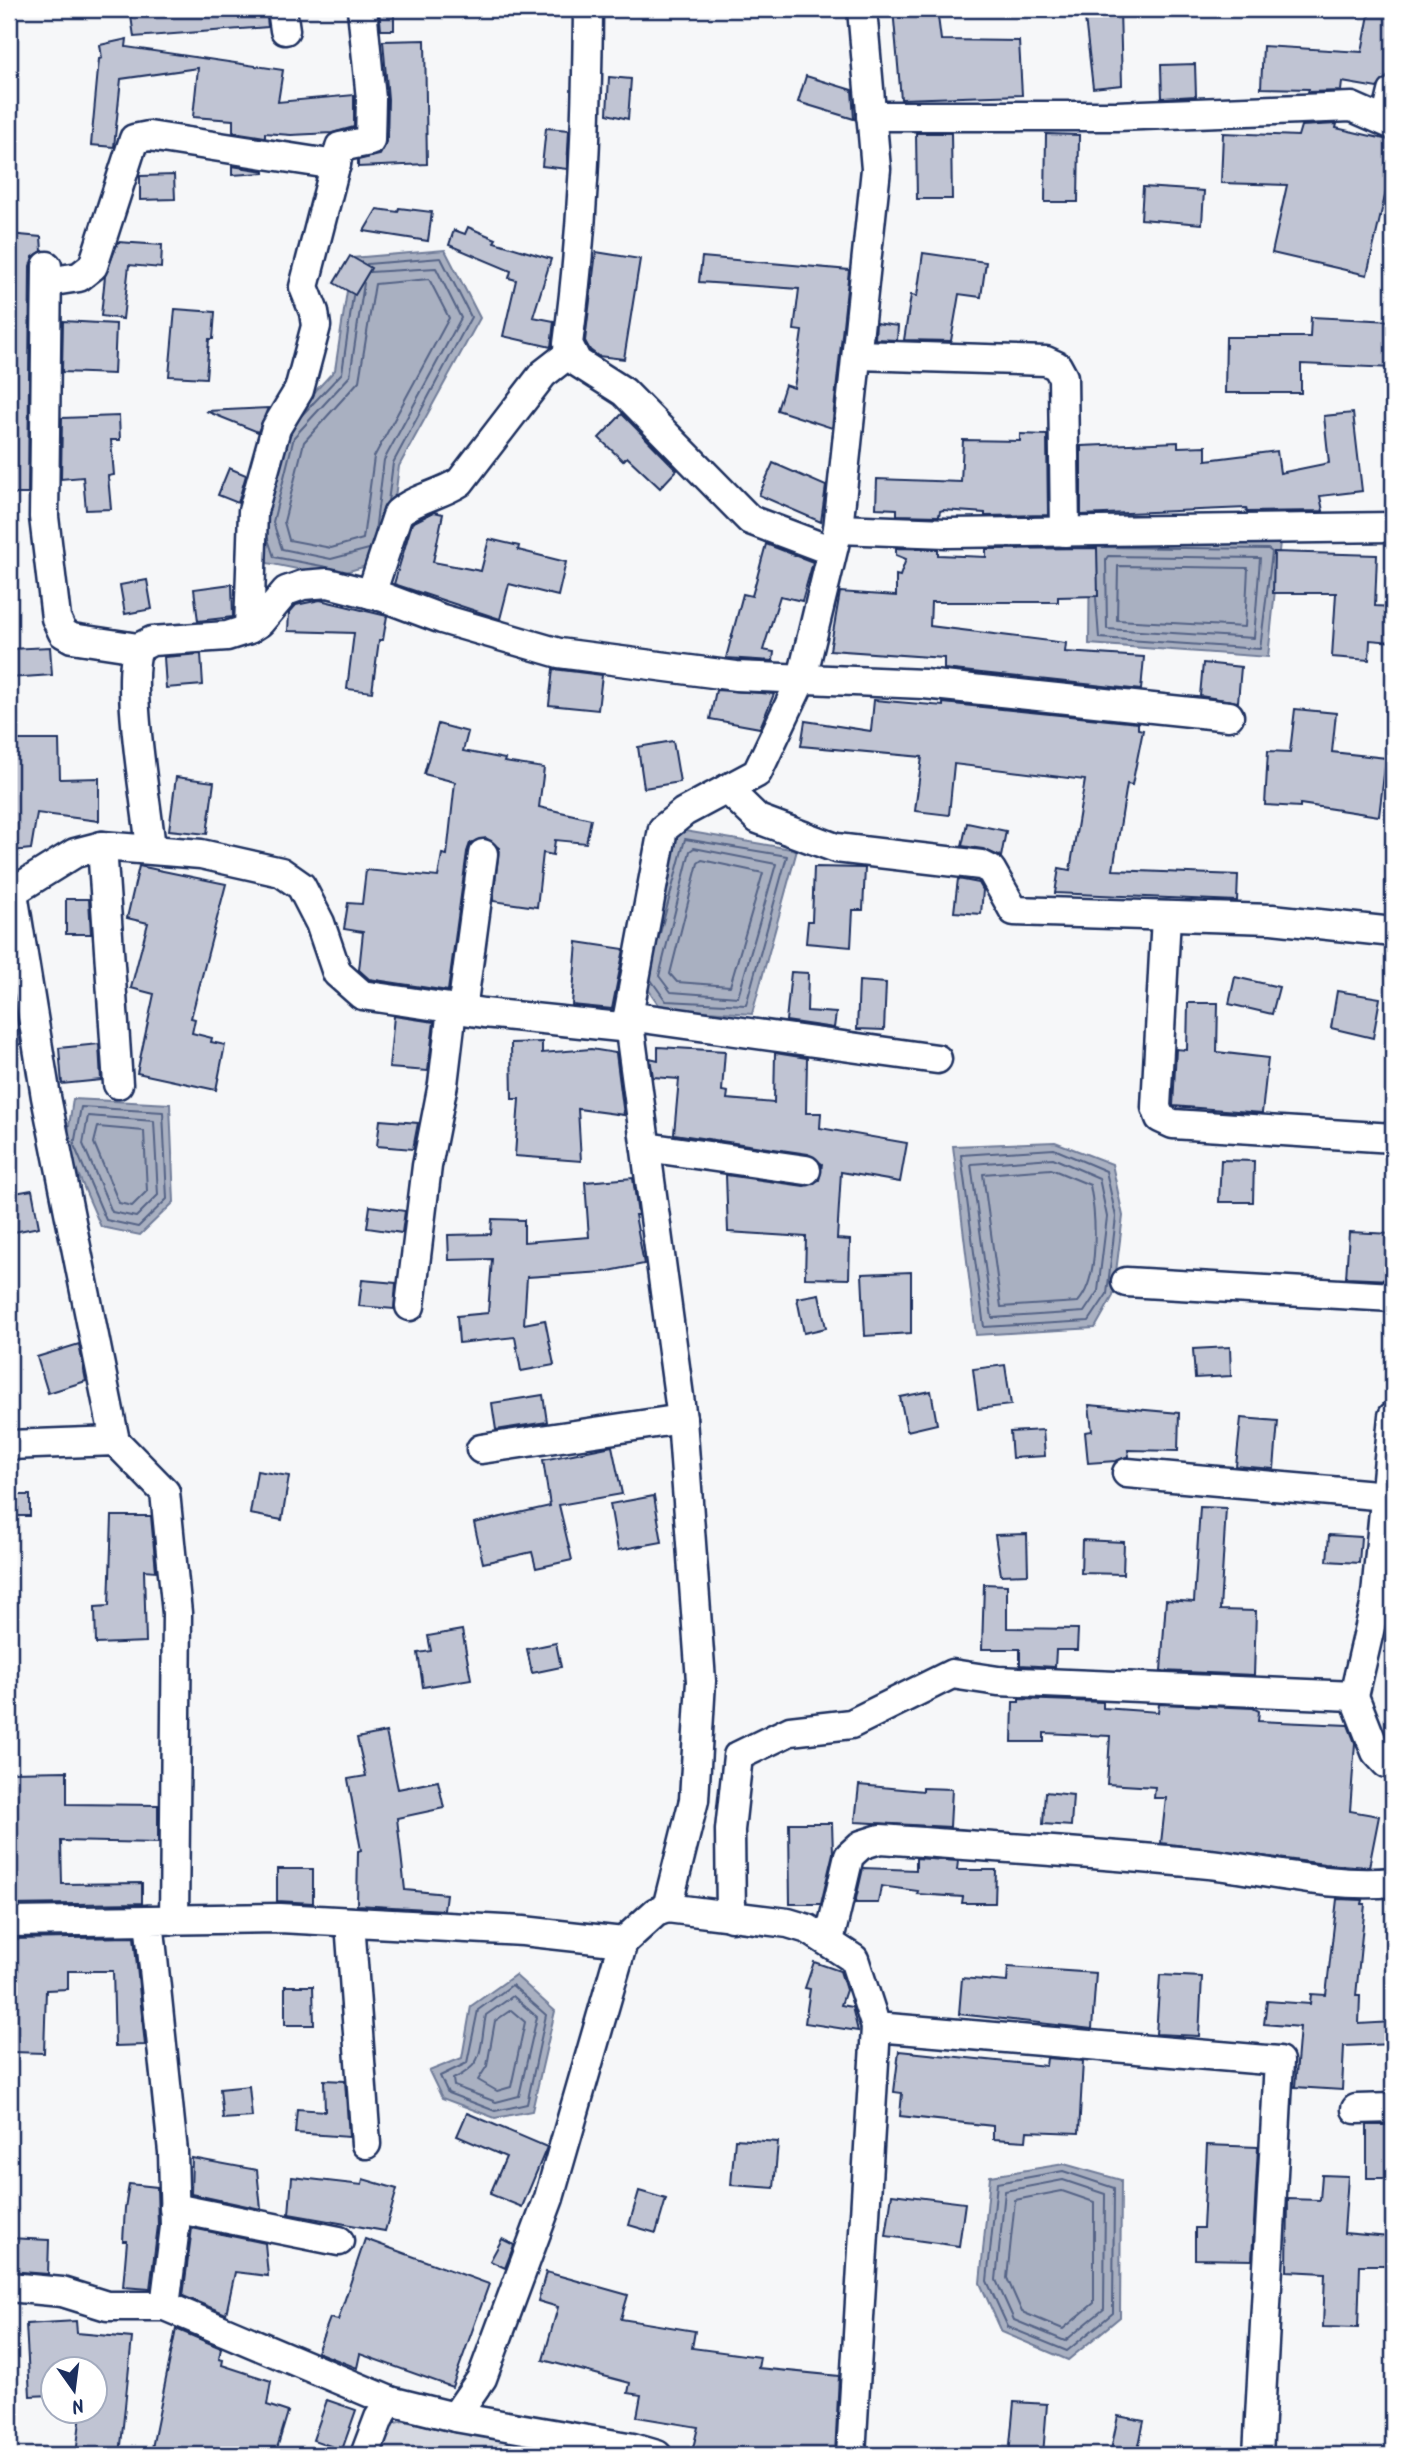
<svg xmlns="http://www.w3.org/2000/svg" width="1402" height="2464" viewBox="0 0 1402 2464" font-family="Kalam,sans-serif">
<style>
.green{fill:#d6d9e2;stroke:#7884a0;stroke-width:2}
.water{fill:#a9b0c1;stroke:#707c99;stroke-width:2}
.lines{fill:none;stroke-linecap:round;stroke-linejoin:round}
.shore{stroke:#546386;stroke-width:2}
.building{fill:#c0c4d3;stroke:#1b2f5e;stroke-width:2}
.minor-casing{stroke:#1b2f5e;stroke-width:33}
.minor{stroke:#fff;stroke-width:28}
</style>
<rect width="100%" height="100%" fill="#f6f7f9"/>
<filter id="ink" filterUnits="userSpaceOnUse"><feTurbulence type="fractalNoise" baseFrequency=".0143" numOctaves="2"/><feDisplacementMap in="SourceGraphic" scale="14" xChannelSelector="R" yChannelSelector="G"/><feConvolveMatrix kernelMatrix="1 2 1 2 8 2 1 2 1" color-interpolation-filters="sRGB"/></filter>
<g filter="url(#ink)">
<path class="green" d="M403,2421L585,2455H376L387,2425Z"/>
<g class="water">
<path d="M445,250L480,318L399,466L387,560L332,576L267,563L256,523L280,429L335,370L352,258Z"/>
<path d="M1090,540L1280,542L1268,657L1089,644Z"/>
<path d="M679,830L797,850L752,1014L661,1008L641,979Z"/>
<path d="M73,1099L170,1104L174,1202L140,1235L101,1227L66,1146Z"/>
<path d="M1055,1142L1112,1164L1123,1216L1113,1296L1095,1328L976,1335L953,1146Z"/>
<path d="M515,1975L555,2011L532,2111L495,2118L442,2098L429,2071L462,2058L471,2006Z"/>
<path d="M1064,2164L1121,2180L1120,2317L1068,2360L1002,2332L980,2283L990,2176Z"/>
</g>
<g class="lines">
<g class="shore">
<path d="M367,264L441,258L471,317L393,463L388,502"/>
<path d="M370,272L436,268L461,318L384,460L375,532"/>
<path d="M429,279L449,318L374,457L363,539L331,548L289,540L284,522L304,442L359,381L375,284Z"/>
<path d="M364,283L350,376L294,437L273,522L282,549L331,559L369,549"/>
<path d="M301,416L342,373L353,296"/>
<path d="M268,539L274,557L327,567"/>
<path d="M1108,556L1260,558L1254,638L1107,629L1106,559Z"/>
<path d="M1118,566L1248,568L1245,627L1117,620Z"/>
<path d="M1096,598L1099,638L1260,649L1272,552L1268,549L1099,547"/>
<path d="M694,848L776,864L738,997L671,992L659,976L690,851Z"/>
<path d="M702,860L763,873L730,986L677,982L670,974L698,863Z"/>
<path d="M651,980L666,1001L746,1005L787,856L685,839L658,941"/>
<path d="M81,1107L163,1112L167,1199L138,1227L106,1220L74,1145Z"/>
<path d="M88,1116L154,1121L158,1195L136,1217L112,1212L83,1144Z"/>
<path d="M98,1127L144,1131L147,1191L132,1206L119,1203L94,1143Z"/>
<path d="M1054,1149L1106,1171L1116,1217L1107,1294L1089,1321L984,1327L961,1155Z"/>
<path d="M1053,1158L1099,1178L1107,1217L1098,1291L1084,1312L992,1318L971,1164Z"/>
<path d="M1051,1169L1090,1185C1096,1216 1100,1278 1078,1302L1001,1307L983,1174Z"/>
<path d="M512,1985L546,2015L527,2104L495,2111L448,2093L440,2076L467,2063L478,2010Z"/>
<path d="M513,1996L537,2017L519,2096L496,2102L454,2086L453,2079C487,2064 479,2047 486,2015Z"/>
<path d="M511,2010L525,2022L511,2087L497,2091L478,2080L487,2066L495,2021Z"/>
<path d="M1063,2171L1114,2188L1113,2313L1067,2351L1008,2327L987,2281L997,2183Z"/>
<path d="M1063,2180L1105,2194L1104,2309L1065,2341L1014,2320L996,2280L1005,2191Z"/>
<path d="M1062,2191L1094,2202V2303L1063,2329L1022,2312L1007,2278L1015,2200Z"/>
</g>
</g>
<g class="building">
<path d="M130,9H266L268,27L134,37Z"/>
<path d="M379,9H394V30H381Z"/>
<path d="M893,9H937L941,40L1019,41L1022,95L901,99Z"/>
<path d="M1084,9H1120L1122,85L1093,88Z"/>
<path d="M1370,9H1393V47L1388,76L1377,88L1342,82L1341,91L1308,92L1309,89L1261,88L1263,46L1362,52Z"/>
<path d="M127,39L126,47L283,70L278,102L354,95V127L332,133L291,135L265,133V137L233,132V120L193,117L198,68L121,79L114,147L91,145L99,59L102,58L100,45Z"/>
<path d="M425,40L427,164L358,167V160L380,155L387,142L388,99L383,41Z"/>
<path d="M1195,64L1196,96L1162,98L1161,65Z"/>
<path d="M806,76L852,90L854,119L798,102Z"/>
<path d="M609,77L631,79L628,119L607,114Z"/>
<path d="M1337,124L1336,128L1393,141V161L1367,275L1272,253L1287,185L1221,183L1223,133L1298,136L1301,126Z"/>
<path d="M546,128L569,130L567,169L542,166Z"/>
<path d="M916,133H951L952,199H917Z"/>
<path d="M1046,134L1079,135L1078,202H1045Z"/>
<path d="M232,166L264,171V173L232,175Z"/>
<path d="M174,175L175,199L140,200V176Z"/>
<path d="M1143,187L1204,191L1202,224L1141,219Z"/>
<path d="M399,208L432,212L428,241L364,231L377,209L398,212Z"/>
<path d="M468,227L496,239L494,242L551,259L533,317L554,321L551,347L503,336L516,280L509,278L511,271L449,245L454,230L465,234Z"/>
<path d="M9,234L41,237L42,251L33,257L30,266L28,494H9Z"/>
<path d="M118,242L162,245L161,268L129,265L123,319L101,316L105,276Z"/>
<path d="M596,252L640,259L624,359L598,356L590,350L585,341Z"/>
<path d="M923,253L986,262L981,297L959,294L951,341L904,340L911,295L917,296Z"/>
<path d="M350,256L371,268L355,295L334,283Z"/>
<path d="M702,257L849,270L832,428L777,410L785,385L794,388L802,331L794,330L799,289L699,282Z"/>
<path d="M175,309L215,312L213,339H209L206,378L169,376Z"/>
<path d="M1311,317L1393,321V368L1301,364V393H1225L1226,337H1310Z"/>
<path d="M63,321L116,324L114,374L62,372Z"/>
<path d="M876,323L898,326L897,340L875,339Z"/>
<path d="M268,408L258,432L206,411Z"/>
<path d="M1353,413L1362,491L1320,496L1323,511L1247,512L1246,508L1081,515V446L1178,442V447L1206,446V460L1277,451L1280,473L1329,463L1324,416Z"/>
<path d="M622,414L677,470L660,488L627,457L623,461L599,438Z"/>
<path d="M119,416L120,440H111L114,475L108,476L111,509L86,510L83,477L61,479L62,418Z"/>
<path d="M1020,434L1047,435L1048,515L985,516V513L943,510L940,511L939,516L897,515V509L876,508L877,479L961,482L963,440L1020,441Z"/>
<path d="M773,463L826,486L821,522L759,495Z"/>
<path d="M229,468L246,475L238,503L218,495Z"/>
<path d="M434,512L443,514L433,562L481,571L489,539L519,546L518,550L566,562L558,596L509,584L500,619L394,584L412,523Z"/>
<path d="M766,544L813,562L802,601L780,596L763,650L774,652L773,661L726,658L743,594L752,596Z"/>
<path d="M896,548L938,549V555L986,557V549L1097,548L1098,596L1058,597V602H931L930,626L1066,643L1065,652L1144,657L1141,690L944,669V658L830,650L840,592L896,596V575L900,576L906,559L896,555Z"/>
<path d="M1274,552L1377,555L1375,606L1393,607V642L1370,640L1369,660L1332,657L1336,593H1273Z"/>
<path d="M147,580L152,609L125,614L120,585Z"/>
<path d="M232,584L233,617L198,621L194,589Z"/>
<path d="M320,600L387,616L383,640H379L372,692L347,689L354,633L288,631L289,613L296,605Z"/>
<path d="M50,647L52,675L9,678V649Z"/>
<path d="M201,654L203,685L166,688L164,657Z"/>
<path d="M1203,663L1241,667L1238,702L1200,696Z"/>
<path d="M553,669L602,675L598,710L549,705Z"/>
<path d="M716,690L774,694L760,728L710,719Z"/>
<path d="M874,700L943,706V703L1138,723V729L1143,730L1132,785L1127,784L1113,870L1238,875L1237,901L1055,893L1059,868L1070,870L1085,780L954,764L949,815L915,811L922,757L801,746L805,721L871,731Z"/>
<path d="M1295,709L1336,713L1332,752L1386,758L1379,816L1300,804V807L1265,805L1268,751L1290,752Z"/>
<path d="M438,724L468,732L463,751L505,759L504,762L544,768L539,807L591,819L586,843L555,840L553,855L543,853L537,907L493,901L499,848L486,838L470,843L467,852L448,991L369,979L359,970L363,932L344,929L348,903L362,904L366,870L438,877L442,854L447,855L455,782L424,774Z"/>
<path d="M9,740H59L60,779L99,778V821L37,813L31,849L12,851Z"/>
<path d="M673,741L680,782L644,788L638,747Z"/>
<path d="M176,777L214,782L207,834L169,830Z"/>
<path d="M967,823L1006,831L1001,857L983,849L962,846Z"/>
<path d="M139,866L226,884L191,1018L195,1019L192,1033L212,1038L211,1042L225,1045L216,1090L137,1073L154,994L131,988L148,923L127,918Z"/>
<path d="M814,867L865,868L863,910H853L851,947L806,943L808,921H812Z"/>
<path d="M958,879L979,883L983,890L981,914L954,912Z"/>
<path d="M66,899H89L91,934H66Z"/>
<path d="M577,942L624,949L612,1009L572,1005Z"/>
<path d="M9,971L21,1044L9,1047Z"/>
<path d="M791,972L808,973L807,1011L836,1013L834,1028L786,1021Z"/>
<path d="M1235,977L1279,987L1272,1014L1229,1004Z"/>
<path d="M859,981L886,983L884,1030L857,1029Z"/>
<path d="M1337,991L1380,998L1373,1038L1331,1028Z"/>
<path d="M1188,1003H1218L1217,1052L1268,1058L1262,1113L1173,1106L1176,1049L1187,1050Z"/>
<path d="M394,1016L434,1022L428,1071L389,1068Z"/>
<path d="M542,1042V1053L591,1049L616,1053L624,1115L578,1109L581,1161L515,1156L519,1099H512L511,1043Z"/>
<path d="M99,1044L101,1080L62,1084L59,1048Z"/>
<path d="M658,1047L725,1051L722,1091L728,1092L727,1099L774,1103L775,1053L807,1058L806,1113H821L820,1128L907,1143L900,1182L841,1172L837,1239L850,1240L849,1279L805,1278L806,1237L728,1232L726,1175L804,1186L819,1180L822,1164L808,1154L674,1134L679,1079L653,1077L650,1058L658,1060Z"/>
<path d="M380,1120L418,1123L413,1149L377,1146Z"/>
<path d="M1221,1160L1254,1161L1253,1202H1219Z"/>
<path d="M633,1178L638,1215H635L644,1264L604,1272L527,1277L524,1324L545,1320L554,1365L521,1371L515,1337L459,1343L457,1316L488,1313L492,1259L449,1260L448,1235L491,1234L492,1219L524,1220V1242L589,1237L585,1182Z"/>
<path d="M32,1190L39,1227L9,1233V1194Z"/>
<path d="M370,1206L405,1211L402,1233L367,1228Z"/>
<path d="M1349,1232L1393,1234V1280L1346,1278Z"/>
<path d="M911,1272V1333L865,1336L862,1274Z"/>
<path d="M362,1280L396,1283L394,1309L359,1306Z"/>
<path d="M819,1294L826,1328L804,1333L797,1298Z"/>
<path d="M79,1344L86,1381L48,1393L37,1357Z"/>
<path d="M1230,1347L1231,1376L1195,1378L1193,1349Z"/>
<path d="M1005,1365L1011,1405L978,1409L973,1369Z"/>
<path d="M931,1391L937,1424L907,1431L900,1397Z"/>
<path d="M543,1395L547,1422L496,1430L492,1403Z"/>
<path d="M1089,1405L1179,1413L1178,1451L1128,1450L1129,1456L1116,1461L1088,1463L1085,1432L1092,1431Z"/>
<path d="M1241,1418L1278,1421L1274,1469L1236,1466Z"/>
<path d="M1043,1430L1045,1456L1012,1458L1010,1432Z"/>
<path d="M612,1446L622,1494L559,1505L572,1560L536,1568L532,1552L483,1563L474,1523L550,1506L543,1460Z"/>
<path d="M257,1471L289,1476L282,1520L250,1514Z"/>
<rect x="9" y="1495" width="21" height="21"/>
<path d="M654,1496L662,1542L618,1550L610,1504Z"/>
<path d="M1200,1507L1226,1508L1220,1610L1256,1611L1254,1675L1161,1671L1166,1600L1194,1602Z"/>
<path d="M112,1516H151L156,1571L144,1570L146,1642L96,1644L95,1607L109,1606Z"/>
<path d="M1027,1534L1028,1574L1001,1575L995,1535Z"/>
<path d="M1329,1535L1361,1537L1359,1563L1327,1561Z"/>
<path d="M1082,1540L1124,1542L1123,1574L1081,1573Z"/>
<path d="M984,1584L1007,1585V1628L1078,1629L1077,1650H1056L1055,1667L1020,1665V1649H982Z"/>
<path d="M462,1630L471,1679L423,1687L418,1653L431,1651L428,1636Z"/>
<path d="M556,1643L561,1667L532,1673L527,1649Z"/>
<path d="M1019,1699L1103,1702V1708L1158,1712L1159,1704L1253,1708L1259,1711L1258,1721L1348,1725L1355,1743L1350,1811L1379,1816L1369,1867L1325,1864L1161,1843L1166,1798H1154L1155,1787L1107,1784L1110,1736L1044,1733V1742H1012L1013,1702H1019Z"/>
<path d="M386,1732L398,1789L438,1781L444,1808L397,1818L405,1890L446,1894L444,1910L357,1905L358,1851L361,1850L348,1779L366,1776L357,1738Z"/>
<path d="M67,1771V1804L158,1805V1843L61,1841L62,1884L142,1883V1903L9,1905V1772Z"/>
<path d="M859,1785L923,1791V1788L952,1789L950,1827L855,1822Z"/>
<path d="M1045,1792L1073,1795L1071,1826L1043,1824Z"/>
<path d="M789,1823H832L833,1853L821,1904H790Z"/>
<path d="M916,1858L958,1861L957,1870H996L995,1903H962L963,1897L917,1894L918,1891L881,1886L878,1903H855L863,1868L916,1870Z"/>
<path d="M277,1869H313V1903L277,1901Z"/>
<path d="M1337,1899L1363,1900L1362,1904H1365L1356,1996H1360L1359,2024L1393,2022V2044L1344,2046L1342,2090L1295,2087L1300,2027L1264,2024L1267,2001L1310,2004L1311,1994L1326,1995Z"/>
<path d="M134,1937L145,2045L115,2046L113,1971H68V1989L46,1990L44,2053L12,2052L14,1991H9V1939Z"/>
<path d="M814,1962L840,1971L846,1990L841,2005L852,2007L858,2031L805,2023L810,1989L805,1988Z"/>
<path d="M1008,1967L1096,1973L1092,2029L959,2014L962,1978L1007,1982Z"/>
<path d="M1160,1975L1202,1977L1199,2036L1156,2034Z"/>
<path d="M285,1986H313L314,2025H285Z"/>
<path d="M899,2051L1046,2066L1047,2058L1083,2061L1079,2133L1027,2131L1026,2141L993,2139V2126L900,2116L902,2093L894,2092Z"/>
<path d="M324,2080L345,2081L349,2137L295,2133L297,2109L325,2111Z"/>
<path d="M249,2086L252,2117L223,2119L220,2089Z"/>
<path d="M467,2113L547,2147L522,2207L490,2194L506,2157L457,2136Z"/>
<rect x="1367" y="2125" width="26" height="53"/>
<path d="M735,2139L778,2142L774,2188L731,2185Z"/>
<path d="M1207,2145L1258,2147L1252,2260L1195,2259V2228H1203Z"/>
<path d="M192,2158L257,2170L261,2209L191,2194Z"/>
<path d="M1322,2175L1348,2176L1344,2233L1389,2237L1388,2241H1393V2265H1360L1358,2328L1323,2327L1325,2273L1287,2271L1288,2199L1320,2200Z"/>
<path d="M292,2177L362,2185L363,2179L397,2189L385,2231L289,2214Z"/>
<path d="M129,2184L157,2187L158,2226L150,2289L123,2287L127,2241H123L125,2208Z"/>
<path d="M639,2191L666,2199L656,2233L629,2225Z"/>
<path d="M892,2194L965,2203L959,2246L886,2236Z"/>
<path d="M192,2228L265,2243L268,2276L235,2272L226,2314L183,2296Z"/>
<path d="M9,2238L49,2240L48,2274L9,2271Z"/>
<path d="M365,2239L489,2284L452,2387L360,2354L357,2368L317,2352L330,2318L338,2320Z"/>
<path d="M502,2239L514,2245L505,2268L490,2261Z"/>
<path d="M546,2272L628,2295L621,2319L695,2331L692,2348L760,2357L758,2368L839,2376L835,2455H722L693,2448L698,2427L637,2417L641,2395L628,2393L630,2383L543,2360L558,2307L538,2301Z"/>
<path d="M76,2321L77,2333L132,2338L120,2455H76L81,2412H94V2370H52V2395L30,2396L26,2324Z"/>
<path d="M176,2329L221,2348L219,2359L223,2360L222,2365L271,2381L267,2405L288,2412L275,2455H178L152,2448Z"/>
<path d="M327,2400L356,2410L342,2450L313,2440Z"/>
<path d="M1014,2402L1047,2404L1043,2455H1009Z"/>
<path d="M1118,2416L1144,2421L1137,2455H1110Z"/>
</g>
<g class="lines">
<g class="minor-casing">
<g id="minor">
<path d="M282,9L285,30"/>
<path d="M588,9C587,122 583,232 568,344L577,362L624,392L750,520L832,551"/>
<path d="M871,116H1116L1352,107L1393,125"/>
<path d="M1386,121L1393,92"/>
<path d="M47,266L44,517L56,618L63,633L72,638L138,648"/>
<path d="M47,282L79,277L93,266L134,139L149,136L336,165"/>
<path d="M858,355L1046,361L1057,366L1063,377L1065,532"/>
<path d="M838,529L947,533L1393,527"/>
<path d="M371,594L398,513C415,498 440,495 460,482L543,374L570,353"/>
<path d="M249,629L253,511L276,428L299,390L316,326L314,312L304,287L340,147L370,141L371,99L362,9"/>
<path d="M727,789L758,819L836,848L981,865L991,870L1014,911L1272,919L1393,932"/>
<path d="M102,846L118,1084"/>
<path d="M151,849C147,806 125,683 138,648L152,641L227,636L249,629L260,622L286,591L303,585L328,583L383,597L442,619L559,653L736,676L924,684L1229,716"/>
<path d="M13,893L46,1097L115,1441"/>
<path d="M9,894L75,853L102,846L201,854L281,872L301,886L320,923L337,973L362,995L484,1013L630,1028"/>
<path d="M1166,916L1156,1107L1160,1118L1173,1124L1393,1138"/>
<path d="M462,1010L483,854"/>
<path d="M628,1016L937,1059"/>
<path d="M646,1147L806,1170"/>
<path d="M1126,1282L1393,1297"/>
<path d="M410,1306L427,1166L443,1084L452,1009"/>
<path d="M1393,1416L1375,1605L1354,1696L1376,1752L1386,1763H1393"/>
<path d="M9,1445L115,1441L165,1492L177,1613L174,1920"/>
<path d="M481,1449L682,1419"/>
<path d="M1127,1473L1387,1496"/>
<path d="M667,1908L788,1923L808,1929L854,1959L876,2027L1279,2061L1258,2455"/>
<path d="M731,1917L730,1830L738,1756L790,1731L851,1724L952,1674L998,1681L1354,1696"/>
<path d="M9,1922L149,1920"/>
<path d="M350,1922L366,2144"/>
<path d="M829,1941L849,1856L861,1845L880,1839C989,1847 1099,1853 1209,1864C1270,1871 1331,1888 1393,1882"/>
<path d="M1356,2109L1393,2108"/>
<path d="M174,2208L339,2241"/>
<path d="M9,2287L62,2292L107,2306H165L390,2401"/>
<path d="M165,2306L175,2227L173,2152L149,1920L280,1918L523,1931L623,1942"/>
<path d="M455,2417L633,2448L657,2455"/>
<path d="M365,2455L379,2418L390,2401L455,2417L482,2378L549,2198L623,1942L656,1912L667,1908L694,1800L701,1681L682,1419L628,1016L663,829L684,812L757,773L802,678L838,529L876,169L862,9"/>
<path d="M851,2455L876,2027"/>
</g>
</g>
<use href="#minor" class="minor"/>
</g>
</g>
<rect width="1402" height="2464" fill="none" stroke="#fff" stroke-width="35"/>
<rect x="18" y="18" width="1367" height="2429" fill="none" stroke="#1b2f5e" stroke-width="2.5" filter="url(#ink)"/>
<g transform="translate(74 2390) rotate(166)"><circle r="33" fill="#ffffff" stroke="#a4acbf" stroke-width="2"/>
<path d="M0-5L12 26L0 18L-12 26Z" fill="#1b2f5e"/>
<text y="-10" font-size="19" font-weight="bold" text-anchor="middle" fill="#1b2f5e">N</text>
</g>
</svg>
